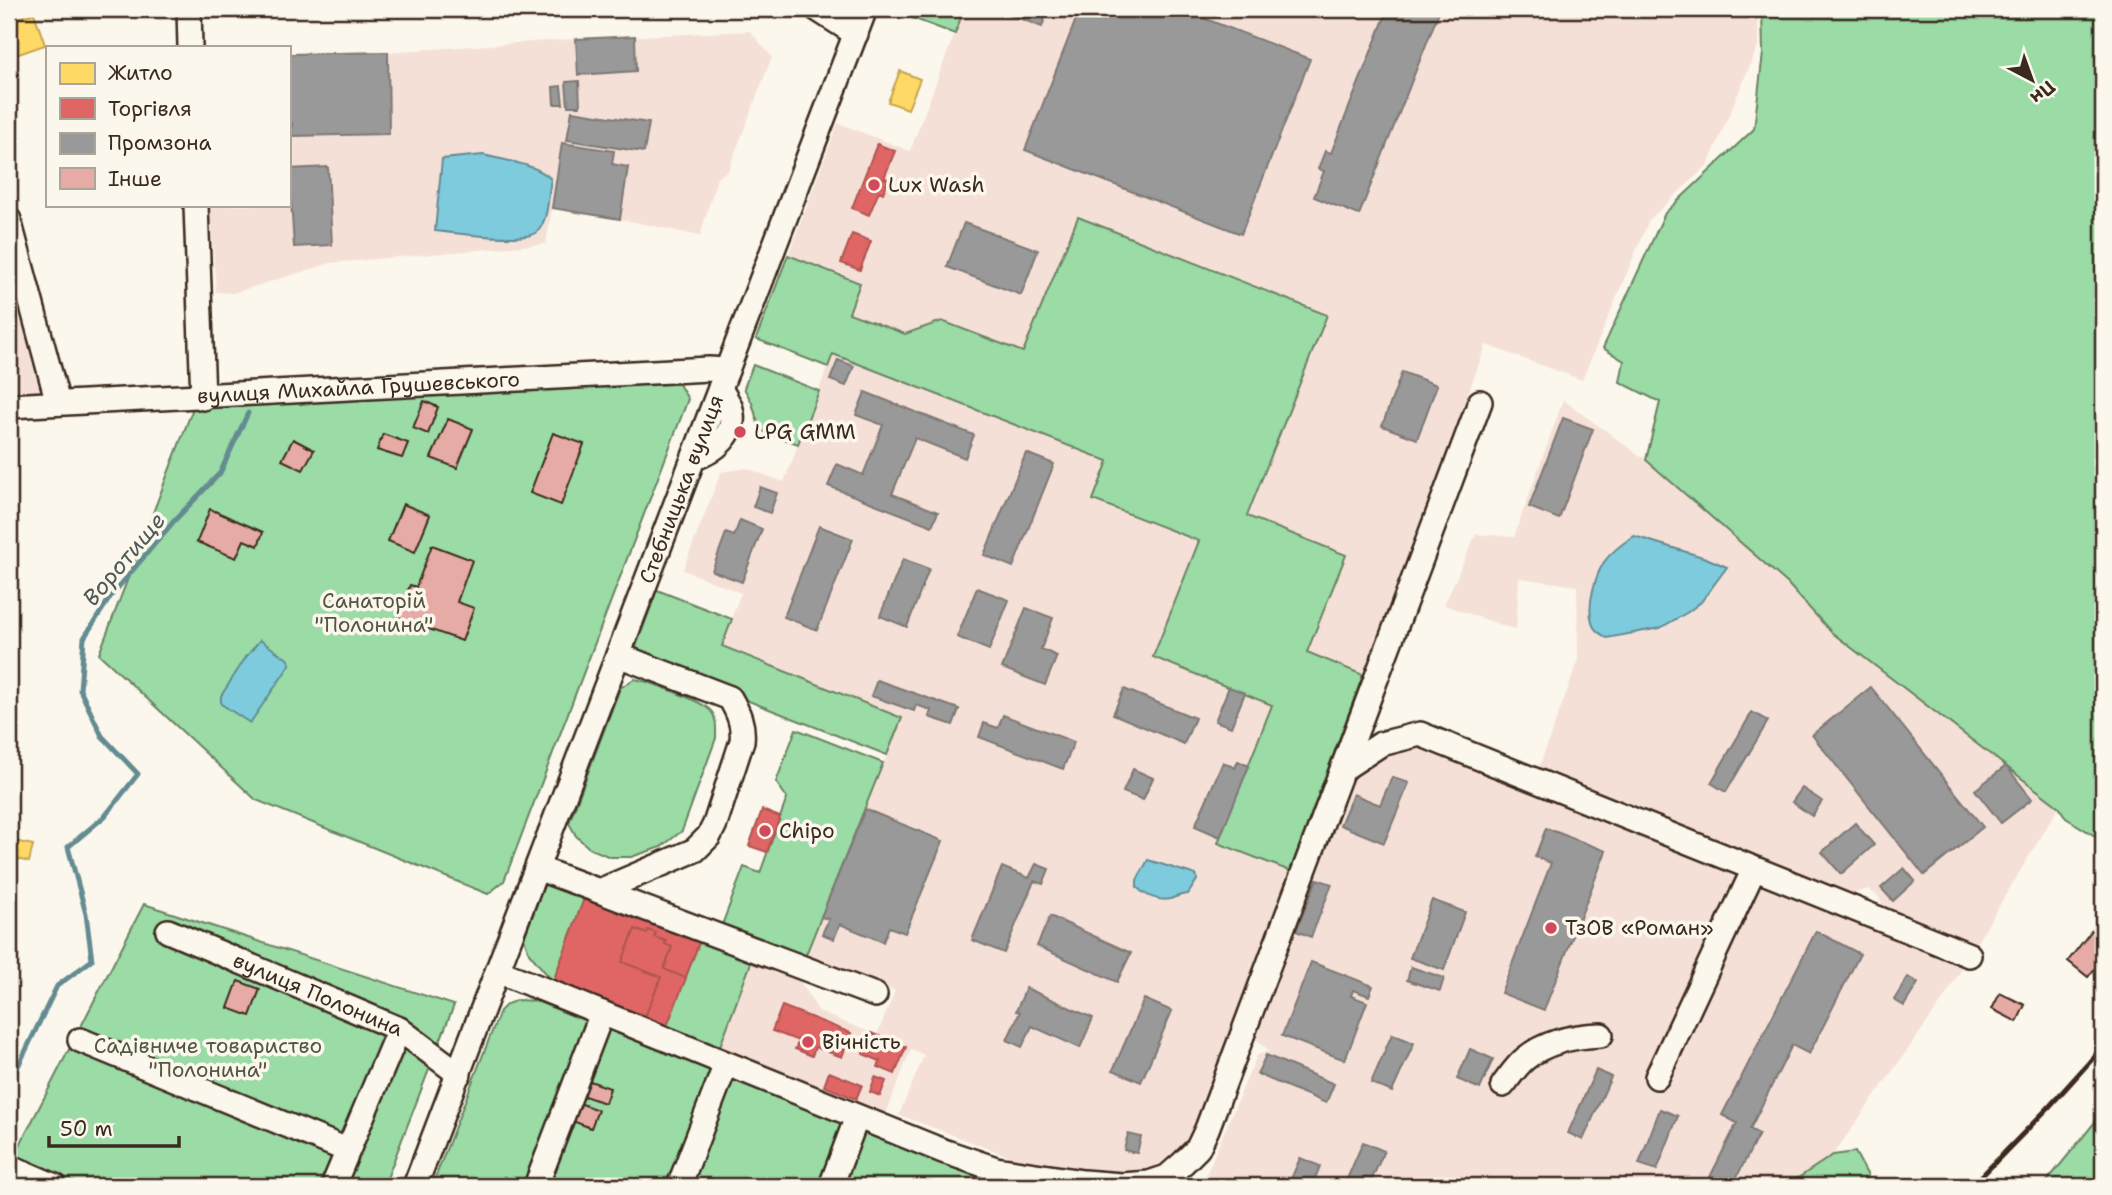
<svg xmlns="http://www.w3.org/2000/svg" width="2112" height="1195" viewBox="0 0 2112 1195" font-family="'Shantell Sans',sans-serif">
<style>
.built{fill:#f5e0d7}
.green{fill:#9adba6;stroke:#6a8262;stroke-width:2}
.water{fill:#7ecbdd;stroke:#638b91;stroke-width:2}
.homes{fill:#ffd966;stroke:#c4a450;stroke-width:2}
.shops{fill:#e06666;stroke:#ae5450;stroke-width:2}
.industry{fill:#999;stroke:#7d7874;stroke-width:2}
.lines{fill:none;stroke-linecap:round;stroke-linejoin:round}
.stream{stroke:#638b91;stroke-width:5}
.building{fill:#e6aba5;stroke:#3b2a1e;stroke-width:2}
.minor-casing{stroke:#3b2a1e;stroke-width:28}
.minor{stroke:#fbf7ec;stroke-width:23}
.rail{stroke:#3b2a1e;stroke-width:5}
.poi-dot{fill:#d1495b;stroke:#fbf7ec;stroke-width:2.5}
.labels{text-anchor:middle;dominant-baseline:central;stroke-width:7;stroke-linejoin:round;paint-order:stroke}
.poi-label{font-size:21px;fill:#3b2a1e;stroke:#fbf7ec;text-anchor:start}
.street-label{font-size:21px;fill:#3b2a1e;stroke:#fbf7ec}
.park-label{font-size:21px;fill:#535640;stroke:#fbf7ec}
.water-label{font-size:23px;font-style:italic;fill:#4f5a57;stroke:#fbf7ec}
</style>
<rect width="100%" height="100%" fill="#fbf7ec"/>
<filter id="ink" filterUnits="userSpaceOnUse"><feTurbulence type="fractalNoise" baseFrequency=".0143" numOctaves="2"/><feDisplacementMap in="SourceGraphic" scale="14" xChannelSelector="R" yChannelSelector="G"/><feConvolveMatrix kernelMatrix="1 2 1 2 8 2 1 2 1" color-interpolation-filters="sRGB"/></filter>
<g filter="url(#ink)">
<g class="built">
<path d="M964,9H1757L1759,44L1708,165L1649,220L1582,380L1486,345L1363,675L1307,653L1346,555L1307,540L1245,694L1273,705L1218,843L1290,871L1192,1133L1180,1150L1153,1168L1126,1177L1030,1164L899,1115L924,1055L911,1049L885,1117L719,1049L752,960L798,978L819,1012L877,1035L895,991L805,957L902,718L721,646L741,593L683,570L721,472L746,468L784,482L859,284L788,255L838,123L910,151Z"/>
<path d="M750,31L772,57L728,171L717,178L700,236L620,219L552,208L546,244L331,263L233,293L216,292L210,205H289V54L388,52L576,39Z"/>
<path d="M9,304L11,320L24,321L41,393L9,395Z"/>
<path d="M1563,400L1646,460L1787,583L1831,632L2059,807L1974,947L1885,910L1878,896L1868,889L1848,895L1539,767L1578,661L1577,586L1519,578L1516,630L1444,605L1476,534L1514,537Z"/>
<path d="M1417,746L1964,965L1943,1000L1811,1186H1201L1257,1055L1269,1051L1256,1039L1353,778L1382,758Z"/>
</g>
<g class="green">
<path d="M888,9H964L955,34Z"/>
<path d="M1762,9H2103V841L2066,818L2059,807L1831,632L1787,583L1646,460L1660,402L1620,382L1624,361L1603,348L1665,213L1754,129L1763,53Z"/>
<path d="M1078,217L1327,315L1247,516L1346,555L1307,652L1363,675L1290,871L1218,843L1272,705L1153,657L1199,541L1093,500L1108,461L833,354L828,367L756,339L788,255L860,283L849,313L905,334L942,321L1023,352Z"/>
<path d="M753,365L819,391L798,444L760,430L752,403L744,388Z"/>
<path d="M677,381L688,399L504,881L488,894L256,800L99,654L193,408Z"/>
<path d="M657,590L732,619L722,646L902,718L887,755L646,661L637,652L636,647Z"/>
<path d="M634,679C649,681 702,701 711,711C717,718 716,728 716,738L682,831L661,847L631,857H610L589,848L576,836L569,823L620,688Z"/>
<path d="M796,729L883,763L805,957L722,925L744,867L760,873L787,798L776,782Z"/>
<path d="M546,881L585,896L553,982L529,953L524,938Z"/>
<path d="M144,904L454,1005L384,1186H9V1166Z"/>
<path d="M700,940L752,960L719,1049L666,1028Z"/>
<path d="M517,1000L536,1001L999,1186H432L500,1011L507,1004Z"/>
<path d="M2103,1112V1186H2043Z"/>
<path d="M1855,1152L1868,1176L1860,1186H1786L1833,1155Z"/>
</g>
<g class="water">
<path d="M483,155C502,160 537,164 551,179C548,195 549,220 537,232C526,243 453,233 435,231L442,159Z"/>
<path d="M1634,536L1706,558L1727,567L1701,602L1688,612L1660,628L1607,638C1601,634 1593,630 1592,622C1587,606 1595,576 1604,562C1612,551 1623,543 1634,536Z"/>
<path d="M260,640L289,660L290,665L250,723L221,704V696L246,657Z"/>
<path d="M1148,860L1196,875L1197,880L1188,894C1180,894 1177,897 1170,899C1160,902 1143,895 1137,887V880Z"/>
</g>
<g class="homes">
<path d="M34,13L45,45L13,56L9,42V21Z"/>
<path d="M900,71L920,79L908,109L888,102Z"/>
<path d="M10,840L33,845L29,862L9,857Z"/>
</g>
<g class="shops">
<path d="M877,144L895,151L884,178L889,179L883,193L879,191L869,215L852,208Z"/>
<path d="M852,234L871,241L860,270L841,263Z"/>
<path d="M762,810L780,817L767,852L749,846Z"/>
<path d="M585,896L700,940L666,1028L553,982Z"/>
<path d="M635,929L647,934L648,930L656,933L654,937L666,941L665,944L672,947L664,969L686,978L666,1028L644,1019L661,977L622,962Z"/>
<path d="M782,1006L851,1033L842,1057L815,1047L812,1056L795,1049L799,1041L772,1031Z"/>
<path d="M871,1033L906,1047L895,1074L878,1067L880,1061L863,1054Z"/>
<path d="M829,1072L862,1085L856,1099L824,1086Z"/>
<path d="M875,1077L886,1081L880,1096L870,1092Z"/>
</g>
<g class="industry">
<path d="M1004,9H1048L1042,27L1003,12Z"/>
<path d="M1080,9H1180L1310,59L1241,234L1025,150Z"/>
<path d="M1388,9H1440L1359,215L1314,197L1324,171L1318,169L1325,151L1331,153Z"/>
<path d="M635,36L636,71L578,75L576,39Z"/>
<path d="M388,52L389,134L292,136V123H289V54Z"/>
<path d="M579,81L580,106H568L566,82Z"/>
<path d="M561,86L563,104H554L553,87Z"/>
<path d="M572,111L649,123L644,152L567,140Z"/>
<path d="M562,143L614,151L612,164L628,167L620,219L552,208Z"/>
<path d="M328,167L332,245L294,247L289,169Z"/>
<path d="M964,223L1038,250L1021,295L947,267Z"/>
<path d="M838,360L854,366L846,386L830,380Z"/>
<path d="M1402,372L1437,385L1417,439L1382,426Z"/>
<path d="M865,392L974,435L965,458L915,438L892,494L938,512L932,526L828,486L837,464L863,475L883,425L856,415Z"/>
<path d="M1563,418L1593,429L1559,519L1529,507Z"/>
<path d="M1026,453L1054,464L1013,567L984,555Z"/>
<path d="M760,487L777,493L770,513L753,507Z"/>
<path d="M740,520L762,529L742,582L712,571L726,533L734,536Z"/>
<path d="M819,526L853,539L817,630L784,617Z"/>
<path d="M903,559L929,569L907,627L880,616Z"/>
<path d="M977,588L1009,600L989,650L957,637Z"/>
<path d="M1026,608L1053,618L1041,649L1057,656L1045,685L1002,668Z"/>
<path d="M877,680L959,709L953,725L929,717L931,710L916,705L914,711L871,696Z"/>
<path d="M1229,687L1245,693L1231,727L1215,721Z"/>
<path d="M1871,687L1983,827L1924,875L1812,735Z"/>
<path d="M1124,689L1195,718L1184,744L1113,714Z"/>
<path d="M1752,712L1768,721L1726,792L1711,783Z"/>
<path d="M1003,715L1074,742L1063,769L979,737L984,723L998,728Z"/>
<path d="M1238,761L1249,766L1220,837L1195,826L1223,762L1235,768Z"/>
<path d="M2006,766L2032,799L2001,823L1975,790Z"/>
<path d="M1133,769L1153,778L1143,800L1123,792Z"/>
<path d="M1392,777L1409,783L1384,843L1340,825L1353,794L1380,805Z"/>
<path d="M1802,788L1822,801L1812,816L1792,802Z"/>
<path d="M865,809L943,841L905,933L889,927L883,942L840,924L834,939L822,934L829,919L821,917Z"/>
<path d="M1855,823L1874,845L1841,874L1822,852Z"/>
<path d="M1546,828L1606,851L1544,1010L1501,993L1551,863L1535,857Z"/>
<path d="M1036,864L1049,869L1043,884L1034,881L1004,953L972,940L1002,867L1029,878Z"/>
<path d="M1904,868L1915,881L1893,901L1881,888Z"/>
<path d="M1317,879L1332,884L1311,937L1296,931Z"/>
<path d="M1432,900L1465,912L1444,970L1410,958Z"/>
<path d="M1050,916L1131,953L1117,982L1037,946Z"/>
<path d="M1816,931L1860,954L1809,1054L1792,1045L1750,1129L1759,1134L1732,1186H1719L1708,1181L1737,1123L1722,1115Z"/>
<path d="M1311,962L1373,986L1369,996L1353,990L1351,996L1367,1002L1345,1060L1282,1036Z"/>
<path d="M1411,967L1444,978L1440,991L1407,980Z"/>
<path d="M1908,977L1918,983L1904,1006L1894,1000Z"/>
<path d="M1026,988L1093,1018L1080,1048L1032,1026L1022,1047L1007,1040L1020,1012L1016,1011Z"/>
<path d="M1144,999L1172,1011L1141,1082L1113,1070Z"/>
<path d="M1392,1034L1414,1043L1392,1092L1371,1083Z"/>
<path d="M1470,1049L1493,1059L1480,1089L1457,1079Z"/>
<path d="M1266,1055L1334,1084L1326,1103L1257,1074Z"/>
<path d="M1596,1070L1611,1077L1583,1140L1568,1133Z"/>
<path d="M1660,1109L1678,1116L1657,1170L1639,1164Z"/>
<path d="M1128,1134L1141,1137L1137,1153L1124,1150Z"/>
<path d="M1363,1142L1384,1151L1369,1186H1344Z"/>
<path d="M1300,1158L1320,1166L1312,1186H1288Z"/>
</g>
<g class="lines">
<path class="stream" d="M9,1085L57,986L92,960L86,914L68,847L105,816L138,774L102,736L80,690L84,638L111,596L174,521L220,473L248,413"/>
</g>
<g class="building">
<path d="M424,401L438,407L428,434L413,428Z"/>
<path d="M448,419L473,429L457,468L431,458Z"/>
<path d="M553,433L584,444L561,505L530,493Z"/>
<path d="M383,434L408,443L402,458L377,450Z"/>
<path d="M293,439L314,450L303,470L282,460Z"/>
<path d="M403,504L430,515L415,552L388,541Z"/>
<path d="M210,509L263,532L258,546L244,540L236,558L197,542Z"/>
<path d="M432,545L472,560L457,602L474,608L462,641L398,618L410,585L416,587Z"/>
<path d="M2092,930L2103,939V958L2088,977L2068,961Z"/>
<path d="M238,981L260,989L250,1016L228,1008Z"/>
<path d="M2000,993L2025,1005L2017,1022L1992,1009Z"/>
<path d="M587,1080L610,1088L605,1103L581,1095Z"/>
<path d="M574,1101L598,1110L591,1128L567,1119Z"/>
<path d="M504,1177L521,1183L520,1186H500Z"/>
</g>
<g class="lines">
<g class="minor-casing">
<g id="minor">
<path d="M189,9L190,47"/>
<path d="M817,9L856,34"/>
<path d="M196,205L203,398"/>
<path d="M9,220L58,403"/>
<path id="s1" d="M9,406L709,369L727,370"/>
<path d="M694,458C714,452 738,433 731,409C729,402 723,395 720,388"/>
<path d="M1343,769L1381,744L1420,734L1969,955"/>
<path d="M537,868L599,891L695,850L709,836L715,824L742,741C744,724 738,712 730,698L618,655"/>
<path d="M599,891L875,995"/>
<path id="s2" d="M168,931L399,1029L459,1074"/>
<path d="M498,971L943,1151L996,1169L1083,1182L1122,1185L1149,1183L1167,1177L1183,1163L1198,1148L1207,1129L1480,402"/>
<path d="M80,1040L347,1150"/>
<path d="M1657,1077L1754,869"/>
<path d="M1503,1085C1510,1076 1517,1065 1526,1058C1547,1041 1574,1036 1601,1035"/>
<path d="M9,1166L55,1186"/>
<path d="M333,1186L399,1029"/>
<path id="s3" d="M415,1186L865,9"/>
<path d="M536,1186L602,1013"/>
<path d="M679,1186L726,1064"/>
<path d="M831,1186L857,1117"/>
</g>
</g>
<use href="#minor" class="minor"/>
<path class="rail" d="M1972,1186L2048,1108L2103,1047"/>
</g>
</g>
<g class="poi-dot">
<circle cx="874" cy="185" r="7"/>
<circle cx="740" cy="432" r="7"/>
<circle cx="765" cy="831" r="7"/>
<circle cx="1551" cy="928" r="7"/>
<circle cx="808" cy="1042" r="7"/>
</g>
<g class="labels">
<g class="poi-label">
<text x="888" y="185">Lux Wash</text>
<text x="754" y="432">LPG GMM</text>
<text x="779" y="831">Chipo</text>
<text x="1565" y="928">ТзОВ «Роман»</text>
<text x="822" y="1042">Вічність</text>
</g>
<g class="street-label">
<text stroke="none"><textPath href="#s1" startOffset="350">вулиця Михайла Грушевського</textPath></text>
<text stroke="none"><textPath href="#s3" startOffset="746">Стебницька вулиця</textPath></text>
<text stroke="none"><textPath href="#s2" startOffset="163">вулиця Полонина</textPath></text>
</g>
<g class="park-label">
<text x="374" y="601">Санаторій<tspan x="374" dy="24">"Полонина"</tspan></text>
<text x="208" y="1046">Садівниче товариство<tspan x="208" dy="24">"Полонина"</tspan></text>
</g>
<g class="water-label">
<text transform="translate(124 559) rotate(-50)">Воротище</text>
</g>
</g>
<rect width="2112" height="1195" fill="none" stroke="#fbf7ec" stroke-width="35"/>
<rect x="18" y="18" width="2077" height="1160" fill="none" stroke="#3b2a1e" stroke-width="2.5" filter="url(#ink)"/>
<rect x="46" y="46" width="245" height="161" fill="#fbf7ec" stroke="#aea59a" stroke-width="2"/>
<rect x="60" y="63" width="35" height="21" fill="#ffd966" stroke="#aea59a" stroke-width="2"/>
<text x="108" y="80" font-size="21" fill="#3b2a1e">Житло</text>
<rect x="60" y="98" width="35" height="21" fill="#e06666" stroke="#aea59a" stroke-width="2"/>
<text x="108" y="116" font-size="21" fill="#3b2a1e">Торгівля</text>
<rect x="60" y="133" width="35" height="21" fill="#999999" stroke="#aea59a" stroke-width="2"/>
<text x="108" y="150" font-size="21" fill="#3b2a1e">Промзона</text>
<rect x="60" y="168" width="35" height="21" fill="#e6aba5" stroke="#aea59a" stroke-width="2"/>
<text x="108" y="186" font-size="21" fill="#3b2a1e">Інше</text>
<g transform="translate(2032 80) rotate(139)" stroke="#fbf7ec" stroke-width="5" paint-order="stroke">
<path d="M0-5L12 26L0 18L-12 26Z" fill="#3b2a1e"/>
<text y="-10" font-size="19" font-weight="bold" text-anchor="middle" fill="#3b2a1e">Пн</text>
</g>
<path d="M49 1136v10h130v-10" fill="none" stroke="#3b2a1e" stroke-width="3.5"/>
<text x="60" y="1136" font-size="21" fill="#3b2a1e" stroke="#fbf7ec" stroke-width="5" paint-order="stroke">50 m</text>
</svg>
